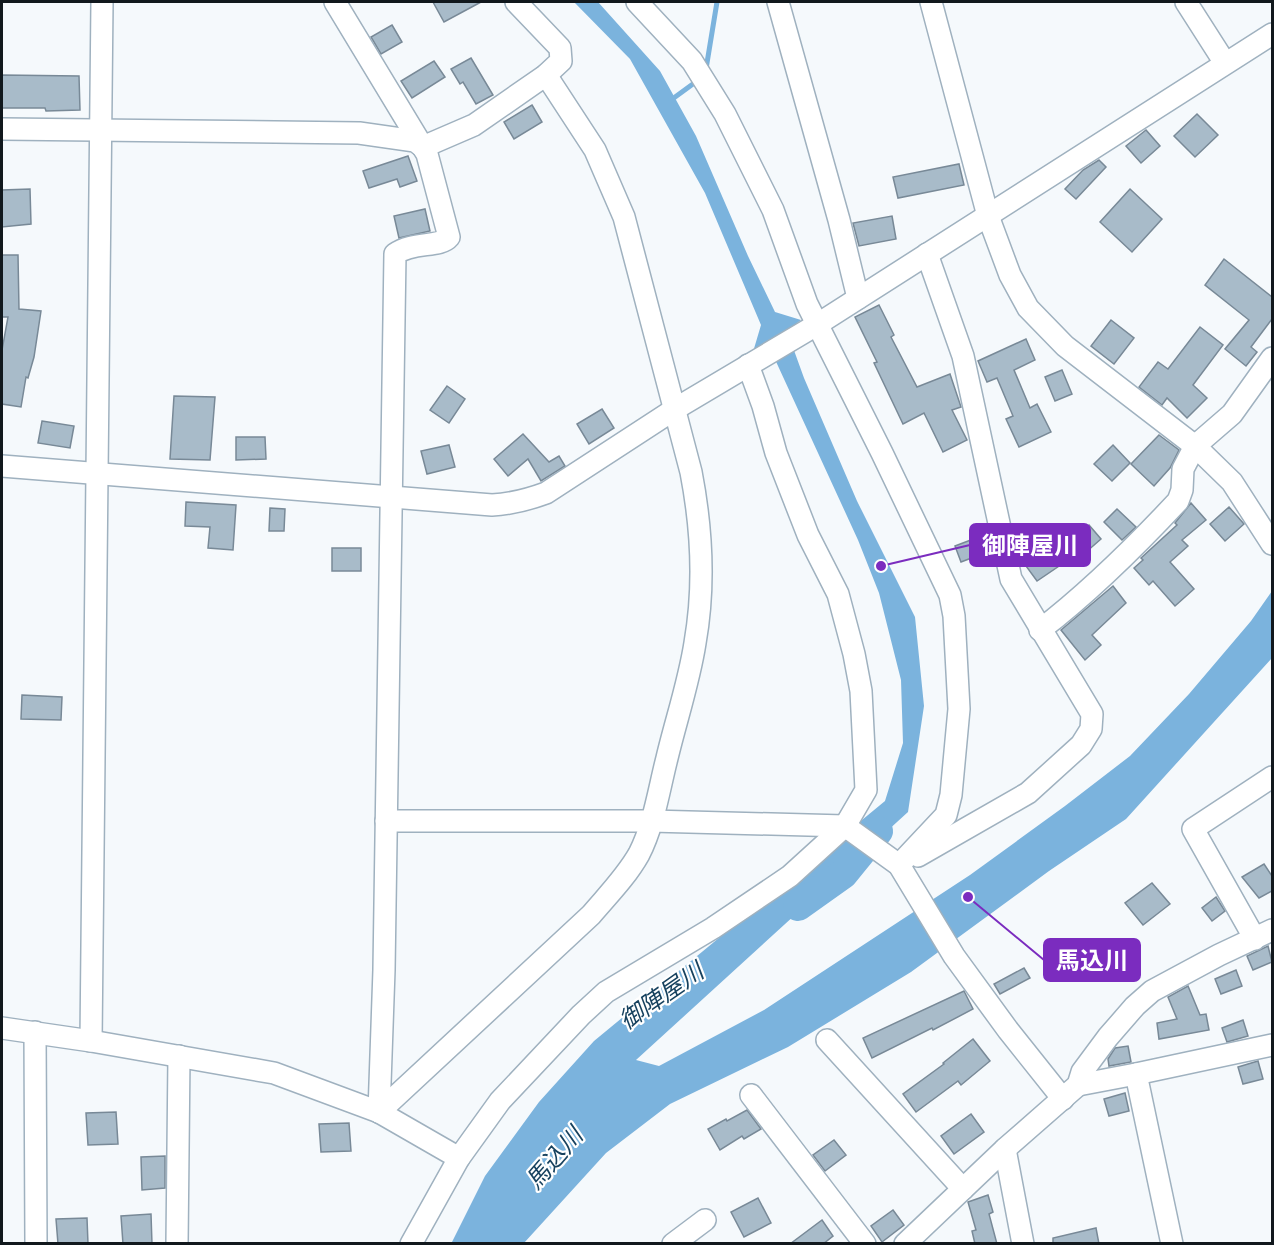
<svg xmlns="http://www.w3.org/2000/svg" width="1274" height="1245" viewBox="0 0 1274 1245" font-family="'Alegreya Sans','Noto Sans JP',sans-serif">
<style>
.water{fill:#7bb3dd}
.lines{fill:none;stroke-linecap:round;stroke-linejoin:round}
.stream{stroke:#7bb3dd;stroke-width:5}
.river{stroke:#7bb3dd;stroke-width:30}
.building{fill:#a8bbc9;stroke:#788997;stroke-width:1.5}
.minor-casing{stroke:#9fb1bf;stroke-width:24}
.minor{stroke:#fff;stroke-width:21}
.labels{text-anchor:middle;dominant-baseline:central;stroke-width:4.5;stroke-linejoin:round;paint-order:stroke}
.water-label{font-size:24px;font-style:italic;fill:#17425f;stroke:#fff}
.leader{fill:none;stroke:#7b2cbf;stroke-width:2}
.callout-dot{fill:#7b2cbf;stroke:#fff;stroke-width:2}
.callout{fill:#7b2cbf;stroke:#7b2cbf;stroke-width:2}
.callout-label{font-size:24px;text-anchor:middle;font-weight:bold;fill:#fff}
</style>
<rect width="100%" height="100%" fill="#f5f9fc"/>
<path class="water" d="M574,2H598L660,71L696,136L748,256L775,312L801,320L787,331L804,378L857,501L915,617L924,706L908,812L636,1060L659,1066L764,1010L970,875L1065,806L1130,756L1189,694L1251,621L1272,591V658L1126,819L1049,871L911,972L788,1047L670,1104L606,1153L524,1243L451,1244L485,1176L539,1102L594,1041L885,801L903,743L901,680L879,593L858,540L767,342L753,352L761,325L705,193L630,59Z"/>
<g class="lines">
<g class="stream">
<path d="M706,69L717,2"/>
<path d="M671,100L697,81"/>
</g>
<path class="river" d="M798,906L843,874L878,831"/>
</g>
<g class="building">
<path d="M433,2H481L444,22Z"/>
<path d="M392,25L402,42L381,54L371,37Z"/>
<path d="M471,58L493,95L476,104L463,82L460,84L451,69Z"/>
<path d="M434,61L445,77L412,98L401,81Z"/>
<path d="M2,75L79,76L80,110L46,111L45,108H2Z"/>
<path d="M532,105L542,122L514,139L504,122Z"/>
<path d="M1197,114L1218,135L1195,157L1174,136Z"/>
<path d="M1146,130L1160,146L1141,163L1126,146Z"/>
<path d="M408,156L417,181L400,187L397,179L369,188L363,171Z"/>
<path d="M1099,160L1106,167L1076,199L1065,189L1083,170Z"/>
<path d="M959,164L964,185L898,198L893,177Z"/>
<path d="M30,189L31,224L2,227V190Z"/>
<path d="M1130,189L1162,219L1132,252L1100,222Z"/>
<path d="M425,209L430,231L399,238L394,216Z"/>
<path d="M892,216L896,239L859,246L853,223Z"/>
<path d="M2,255H18L19,309L41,311L34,357L28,378L26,377L21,407L2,404V350L8,317H2Z"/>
<path d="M1224,259L1272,297V319L1251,347L1257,352L1246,366L1225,349L1249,320L1205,285Z"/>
<path d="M879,305L894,335L891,337L917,387L950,374L961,407L952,410L967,440L943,452L924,413L903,424L874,363L877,362L855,317Z"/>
<path d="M1111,320L1134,338L1114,364L1091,346Z"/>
<path d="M1200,327L1223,345L1193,385L1207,398L1187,418L1167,398L1162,405L1139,387L1158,362L1168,369Z"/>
<path d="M1026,339L1035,360L1014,370L1030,408L1037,404L1051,432L1019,447L1006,419L1013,416L997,378L987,382L978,361Z"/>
<path d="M1062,370L1072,394L1055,401L1045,377Z"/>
<path d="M447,386L465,399L449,423L430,410Z"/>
<path d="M174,396L215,397L210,460L170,459Z"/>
<path d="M602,409L614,428L589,444L577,424Z"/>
<path d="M42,421L74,426L70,448L38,443Z"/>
<path d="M523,434L549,462L559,456L565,466L541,481L528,459L508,476L494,459Z"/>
<path d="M1159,435L1179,450L1170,468L1154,486L1131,464Z"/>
<path d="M236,437H265L266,459L236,460Z"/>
<path d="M449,445L455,467L427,474L421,451Z"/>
<path d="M1113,445L1130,463L1112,481L1094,464Z"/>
<path d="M186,502L236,505L233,550L208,548L210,527L185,526Z"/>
<path d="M1191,503L1206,520L1182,540L1188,546L1170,562L1194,589L1175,606L1153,581L1149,585L1134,568L1143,560L1141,558L1177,525L1175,523Z"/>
<path d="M1229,507L1244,524L1225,541L1210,524Z"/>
<path d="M270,508L285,509L284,531H269Z"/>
<path d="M1117,509L1136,527L1122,540L1104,522Z"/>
<path d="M1089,525L1101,539L1077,560L1074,556L1037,581L1026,566L1052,548L1056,554Z"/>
<path d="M976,538L982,554L961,562L955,546Z"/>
<rect x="332" y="548" width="29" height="23"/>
<path d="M1113,586L1126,603L1092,635L1101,645L1085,660L1061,630Z"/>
<path d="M22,695L62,697L61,720L21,719Z"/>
<path d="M1264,864L1272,876V891L1259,898L1242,877Z"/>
<path d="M1152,883L1170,904L1143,925L1125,903Z"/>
<path d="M1216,897L1225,911L1212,921L1202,908Z"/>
<path d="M1268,946L1272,962L1253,970L1247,956Z"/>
<path d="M1024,968L1030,978L1000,994L994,984Z"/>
<path d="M1236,970L1242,986L1221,994L1215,979Z"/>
<path d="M1188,986L1200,1015L1206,1014L1209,1030L1159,1039L1157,1023L1177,1019L1168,997Z"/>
<path d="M964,991L973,1009L933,1030L932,1028L872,1058L863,1038Z"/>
<path d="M1243,1020L1248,1036L1227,1042L1222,1028Z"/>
<path d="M973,1039L990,1061L961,1085L958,1081L916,1112L903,1094L944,1064L943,1063Z"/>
<path d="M1128,1046L1131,1062L1109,1066L1108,1059L1115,1048Z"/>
<path d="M1258,1061L1263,1079L1243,1084L1238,1067Z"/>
<path d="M1125,1093L1129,1111L1109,1116L1104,1099Z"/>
<path d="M747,1110L761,1129L744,1139L742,1136L720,1150L708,1129L726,1119L727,1121Z"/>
<path d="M116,1112L118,1144L88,1145L86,1113Z"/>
<path d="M971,1114L984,1132L954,1154L941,1136Z"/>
<path d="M349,1123L351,1151L321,1152L319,1124Z"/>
<path d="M834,1140L846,1155L825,1171L813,1155Z"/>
<path d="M165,1156V1188L142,1190L141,1157Z"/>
<path d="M988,1195L993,1212L989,1214L997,1244H975L972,1231L976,1230L968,1202Z"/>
<path d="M758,1198L771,1223L744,1237L731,1212Z"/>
<path d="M893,1210L904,1225L882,1242L871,1226Z"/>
<path d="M151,1214L152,1244H123L121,1216Z"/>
<path d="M87,1218L88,1244H58L56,1219Z"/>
<path d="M822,1220L833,1236L823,1244H790Z"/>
<path d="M1096,1228L1099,1244H1053V1238Z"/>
</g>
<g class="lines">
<g class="minor-casing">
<g id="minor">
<path d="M335,2L427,154L449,237C440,248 413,241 395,254L384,970L379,1112"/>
<path d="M637,2L692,61L725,114L773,210L807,304L882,453L950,595L954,616L959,709L951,795L946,815L899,865"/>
<path d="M778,2L839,220L858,298"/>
<path d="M931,2L988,216L1010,275L1028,308L1065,346L1195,446L1232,482L1272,544"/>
<path d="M1186,2L1225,63"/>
<path d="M2,129L359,133L415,141L423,147"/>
<path d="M423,147L474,125L546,75L561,61L560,48L516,2"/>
<path d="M2,466L492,505C512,504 527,500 546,493L675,409L818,324L1272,34"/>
<path d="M1040,630C1091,591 1135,547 1178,501L1182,490L1183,469L1195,446L1232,414L1272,358"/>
<path d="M386,821H651L845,826L899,865L954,956L1008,1030L1063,1099"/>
<path d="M918,856L1028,793L1081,745L1091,729L1092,714L1011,579L963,356L927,254"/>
<path d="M1255,939L1193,829L1272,777"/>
<path d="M2,1028L91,1041L274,1073L379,1112L459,1158"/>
<path d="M35,1032L36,1244"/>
<path d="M827,1040L963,1189"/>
<path d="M91,1041L102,2"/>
<path d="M1136,1074L1172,1244"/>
<path d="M1078,1085L1136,1074L1272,1045"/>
<path d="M751,1095L865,1244"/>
<path d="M379,1112L591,915C608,895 626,877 639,854C654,825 659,789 667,758C676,720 689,682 695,643C705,586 702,529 691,472L624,217L595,150L546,75"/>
<path d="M1005,1149L1023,1244"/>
<path d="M177,1244L179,1056"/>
<path d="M411,1244L459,1158L500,1101L581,1015L606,992L713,928L790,876L845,826L866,790L861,691L854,654L838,594L808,535L776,453L763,406L748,365"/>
<path d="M673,1244L705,1220"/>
<path d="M905,1244L1005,1149L1078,1085L1082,1072L1108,1037L1135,1006L1152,991L1219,955L1272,930"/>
</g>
</g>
<use href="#minor" class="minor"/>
</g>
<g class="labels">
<g class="water-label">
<text transform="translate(662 997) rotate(-35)">御陣屋川</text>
<text transform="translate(555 1159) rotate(-49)">馬込川</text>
</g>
</g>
<path class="leader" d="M881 566L970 545M968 897L1044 960"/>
<g class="callout-dot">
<circle cx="881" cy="566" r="6"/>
<circle cx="968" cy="897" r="6"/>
</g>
<g class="callout">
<rect x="970" y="524" width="120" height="42" rx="6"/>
<rect x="1044" y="939" width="96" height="42" rx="6"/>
</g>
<g class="callout-label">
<text x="1030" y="554">御陣屋川</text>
<text x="1092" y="969">馬込川</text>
</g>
<rect width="1274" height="1245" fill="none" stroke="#11181d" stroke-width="6"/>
</svg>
